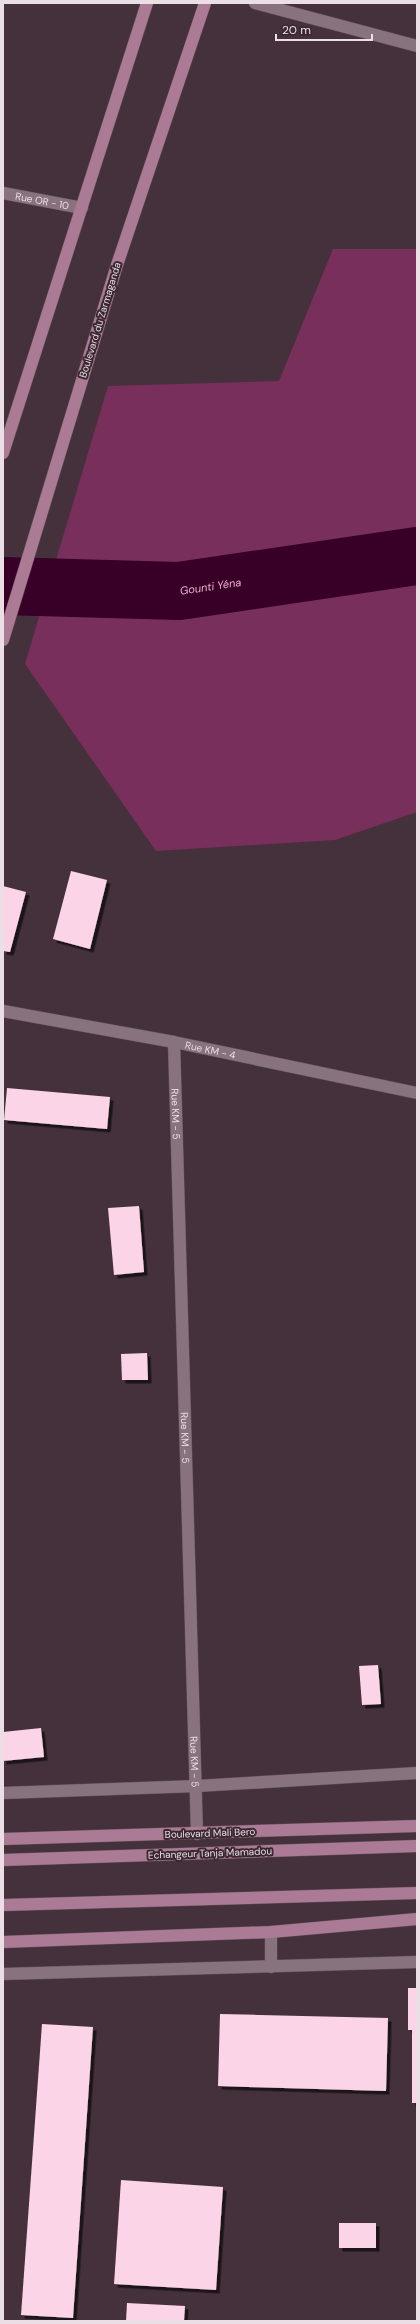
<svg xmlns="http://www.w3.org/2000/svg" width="420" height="2324" viewBox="0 0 420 2324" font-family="'DM Sans',sans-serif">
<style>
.green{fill:#792f5c}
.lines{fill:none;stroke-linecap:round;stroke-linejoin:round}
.river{stroke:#380026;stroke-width:58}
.building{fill:#fbd4e8;filter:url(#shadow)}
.lane-casing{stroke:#604f59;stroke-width:13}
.street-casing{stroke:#604f59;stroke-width:13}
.primary-casing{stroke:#604f59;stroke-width:13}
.lane{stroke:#88727e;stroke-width:12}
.street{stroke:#88727e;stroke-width:12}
.primary{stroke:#ab7b95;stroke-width:12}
.labels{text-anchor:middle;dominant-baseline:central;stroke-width:4;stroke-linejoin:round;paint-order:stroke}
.street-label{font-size:10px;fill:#ebdee5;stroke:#3a2731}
.water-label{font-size:11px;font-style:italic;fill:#f2add3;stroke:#3a2731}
</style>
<defs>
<filter id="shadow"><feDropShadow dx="3.5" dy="3.5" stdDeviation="0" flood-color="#0009"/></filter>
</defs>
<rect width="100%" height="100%" fill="#44313b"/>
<path class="green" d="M333,249H417V812L335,840L156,851L25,664L108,386L279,381Z"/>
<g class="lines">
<path class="river" id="s1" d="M3,586L179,591L417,556"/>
</g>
<g class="building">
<path d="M71,871L107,880L90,949L53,939Z"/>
<path d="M3,886L26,892L10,952L3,951Z"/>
<path d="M7,1088L110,1097L107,1129L4,1120Z"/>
<path d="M139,1206L144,1272L114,1275L108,1208Z"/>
<path d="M147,1353L148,1380H122L121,1354Z"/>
<path d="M378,1665L381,1704L362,1705L359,1666Z"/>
<path d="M41,1728L44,1757L3,1761V1732Z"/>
<path d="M408,1988H417V2103H412V2030H408Z"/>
<path d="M220,2014L388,2018L386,2091L218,2086Z"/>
<path d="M42,2024L93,2027L73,2318L21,2315Z"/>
<path d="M121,2180L223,2187L216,2290L114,2284Z"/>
<rect x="339" y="2223" width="37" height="25"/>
<path d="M127,2303L185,2306L184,2321H126Z"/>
</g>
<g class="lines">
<g class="lane-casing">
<g id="lane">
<path d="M3,1793L197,1786L417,1773"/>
<path d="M271,1932V1967"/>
<path d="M3,1974L417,1962"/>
</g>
</g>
<g class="street-casing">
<g id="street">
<path d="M255,3L417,46"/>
<path id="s2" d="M3,193L82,208"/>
<path id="s3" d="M3,1011L174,1042L417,1093"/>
<path id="s4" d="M174,1042L197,1834"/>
</g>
</g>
<g class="primary-casing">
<g id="primary">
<path d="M3,453L147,3"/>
<path d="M3,640L117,265L205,3"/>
<path d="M3,1839L417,1826"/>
<path d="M3,1860L417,1846"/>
<path d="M3,1905L417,1893"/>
<path d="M3,1942L271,1932L417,1919"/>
</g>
</g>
<use href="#lane" class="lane"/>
<use href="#street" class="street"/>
<use href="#primary" class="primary"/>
</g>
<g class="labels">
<g class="street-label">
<text stroke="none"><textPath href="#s2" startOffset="40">Rue OR - 10</textPath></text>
<text transform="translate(100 320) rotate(-73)">Boulevard du Zarmaganda</text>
<text stroke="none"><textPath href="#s3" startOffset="211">Rue KM - 4</textPath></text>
<text stroke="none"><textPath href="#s4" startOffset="72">Rue KM - 5</textPath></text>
<text stroke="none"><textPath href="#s4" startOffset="396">Rue KM - 5</textPath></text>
<text stroke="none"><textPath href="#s4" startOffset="720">Rue KM - 5</textPath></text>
<text transform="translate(210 1833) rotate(-2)">Boulevard Mali Bero</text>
<text transform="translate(210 1853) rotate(-2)">Echangeur Tanja Mamadou</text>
</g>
<g class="water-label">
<text stroke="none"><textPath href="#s1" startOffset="208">Gounti Yéna</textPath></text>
</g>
</g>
<rect width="420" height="2324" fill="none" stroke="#ebdee5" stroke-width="8"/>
<path d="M276 34v6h96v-6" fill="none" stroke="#ebdee5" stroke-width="2"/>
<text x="282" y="34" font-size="12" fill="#ebdee5" stroke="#3a2731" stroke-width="3" paint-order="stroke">20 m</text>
</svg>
